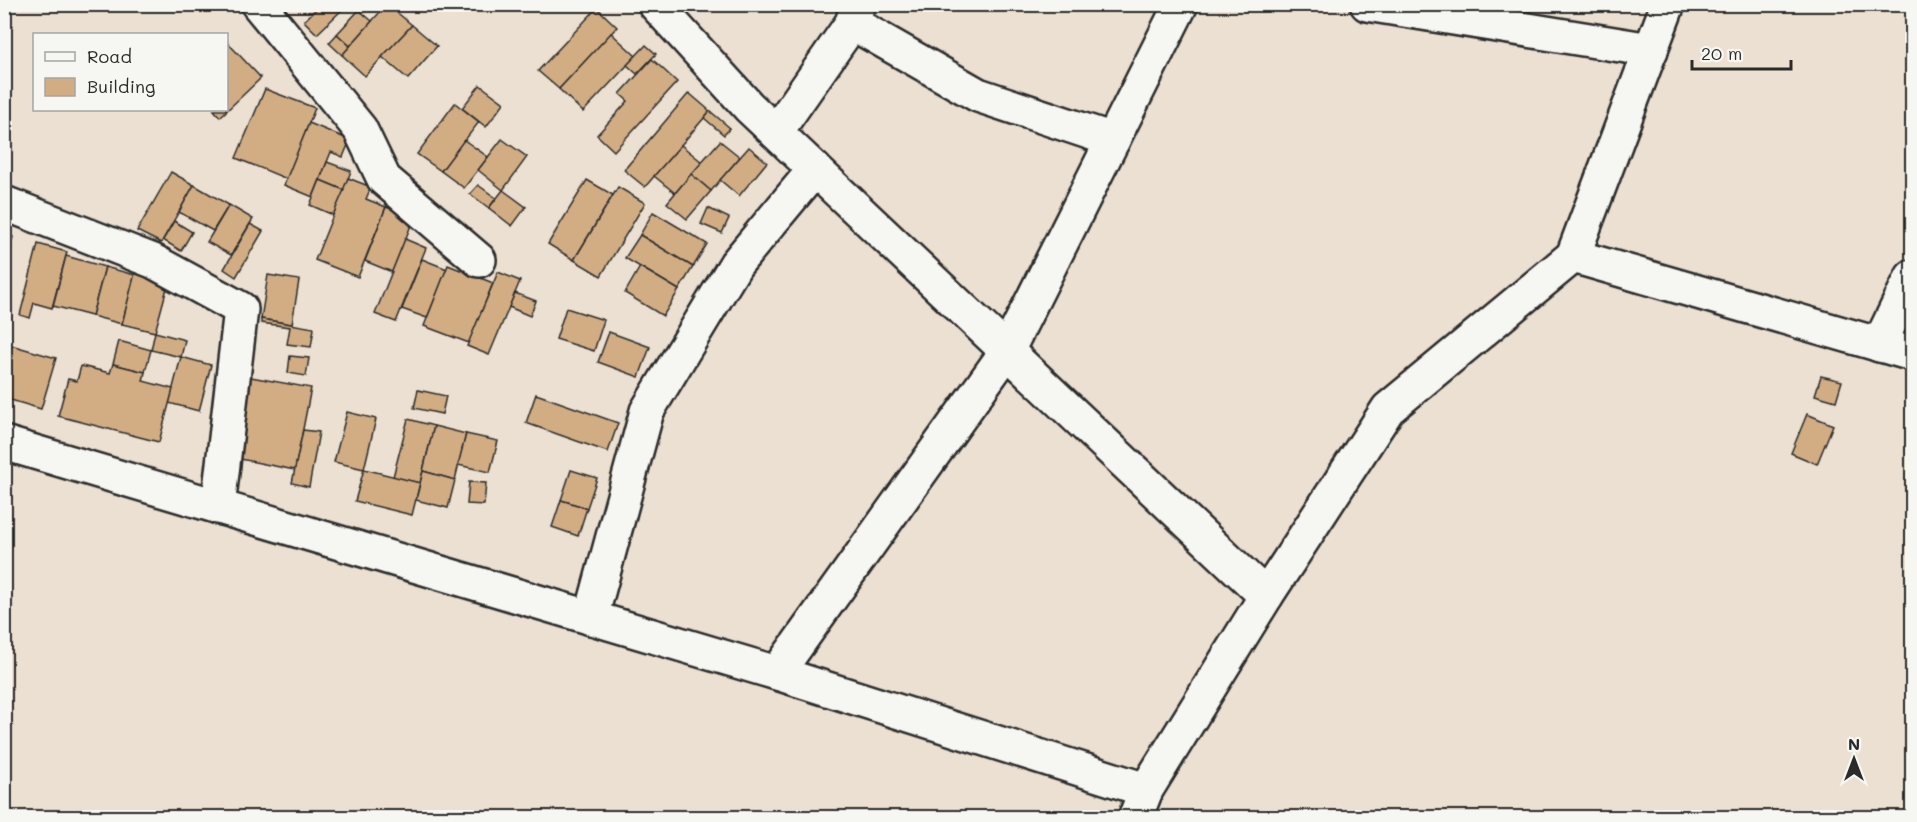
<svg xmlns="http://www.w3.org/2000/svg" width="1917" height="822" viewBox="0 0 1917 822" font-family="Mali,sans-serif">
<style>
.building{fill:#d2ad84;stroke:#2b2b2b;stroke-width:1.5}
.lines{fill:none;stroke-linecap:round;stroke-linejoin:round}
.minor-casing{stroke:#2b2b2b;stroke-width:38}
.minor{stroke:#f6f6f2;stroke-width:33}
</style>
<rect width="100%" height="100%" fill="#ebe0d1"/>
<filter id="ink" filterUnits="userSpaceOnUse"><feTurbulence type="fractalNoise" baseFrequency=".0167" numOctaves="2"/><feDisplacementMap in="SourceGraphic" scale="12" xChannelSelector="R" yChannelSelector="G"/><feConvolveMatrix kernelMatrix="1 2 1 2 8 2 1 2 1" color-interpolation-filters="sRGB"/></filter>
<g filter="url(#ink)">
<g class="building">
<path d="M321,4H348L317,34L304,21Z"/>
<path d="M387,4L412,25L365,76L342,55Z"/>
<path d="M597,8L617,27L559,89L538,71Z"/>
<path d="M359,10L372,21L350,46L337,34Z"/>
<path d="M412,25L437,46L408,79L382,57Z"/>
<path d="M611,33L636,56L583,112L559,89Z"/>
<path d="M337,34L350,46L342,55L329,43Z"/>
<path d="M226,41L261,78L220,117L214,110H226Z"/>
<path d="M646,45L656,54L637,74L627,65Z"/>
<path d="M652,59L677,82L614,151L597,135L628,101L620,94Z"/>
<path d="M480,85L504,103L486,127L462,108Z"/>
<path d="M265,89L315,108L287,179L236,158Z"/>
<path d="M689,93L710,111L645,187L624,170Z"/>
<path d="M455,103L479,122L441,171L417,154Z"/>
<path d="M710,111L730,128L724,135L704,118Z"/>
<path d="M309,123L350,140L343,157L331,152L313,197L284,185Z"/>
<path d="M502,139L527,157L503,190L478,170Z"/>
<path d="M464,140L488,157L464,188L441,171Z"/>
<path d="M720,141L740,157L711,191L691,174Z"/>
<path d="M681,145L702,162L675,193L654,176Z"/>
<path d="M749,147L767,162L739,196L720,180Z"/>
<path d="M327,162L351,171L344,190L320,180Z"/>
<path d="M171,172L194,185L161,243L137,231Z"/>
<path d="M691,174L711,191L687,219L667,203Z"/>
<path d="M348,178L371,187L366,199L386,207L358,277L315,260Z"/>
<path d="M320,180L344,190L333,215L310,205Z"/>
<path d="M587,180L613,195L574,260L548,244Z"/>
<path d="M194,185L229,205L213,231L179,212Z"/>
<path d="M478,185L496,198L489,208L470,194Z"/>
<path d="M618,187L645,203L601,276L574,260Z"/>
<path d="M503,190L526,207L512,226L489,208Z"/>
<path d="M229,205L253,219L231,255L207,242Z"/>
<path d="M386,207L414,218L392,272L365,261Z"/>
<path d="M708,208L729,218L722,233L701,224Z"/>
<path d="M653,212L707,244L693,267L640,235Z"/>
<path d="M174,221L192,232L181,251L163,240Z"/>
<path d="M250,224L263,231L236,277L224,269Z"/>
<path d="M4,234L13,237L4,264Z"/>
<path d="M640,235L693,267L679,290L625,258Z"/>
<path d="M405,239L426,248L396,322L375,314Z"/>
<path d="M38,244L67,252L52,308L34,303L30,318L20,315Z"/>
<path d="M66,256L105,267L92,316L53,306Z"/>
<path d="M422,259L447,269L427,318L402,309Z"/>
<path d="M448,265L493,283L469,343L424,326Z"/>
<path d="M105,267L135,275L122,324L92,316Z"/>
<path d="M640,267L679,290L663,316L625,293Z"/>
<path d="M136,269L170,277L155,332L122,324Z"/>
<path d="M498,272L520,281L489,355L467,346Z"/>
<path d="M268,275L299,280L292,324L261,319Z"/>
<path d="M515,293L536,301L530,316L509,307Z"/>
<path d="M566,308L604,320L594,351L556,339Z"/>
<path d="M261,319L314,328L311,347L287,344L290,327L261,323Z"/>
<path d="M155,332L185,340L181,357L151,350Z"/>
<path d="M609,332L650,347L639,377L598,362Z"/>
<path d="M119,341L151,350L145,372L113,364Z"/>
<path d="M4,343L56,358L41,409L4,398Z"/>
<path d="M290,356L309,358L306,376L288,373Z"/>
<path d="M181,357L211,365L199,411L169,403Z"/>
<path d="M113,364L145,372L143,381L173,389L159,442L58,416L68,379L77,381L81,366L110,373Z"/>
<path d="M1821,376L1842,381L1836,401L1815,395Z"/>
<path d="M251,377L311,388L295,470L235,458Z"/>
<path d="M418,390L446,396L442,414L414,408Z"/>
<path d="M536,394L618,423L608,452L526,423Z"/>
<path d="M347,412L376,419L364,469L334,462Z"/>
<path d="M1807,414L1833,425L1817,464L1791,453Z"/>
<path d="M408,419L434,426L420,483L393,477Z"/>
<path d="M434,426L466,434L455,480L423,471Z"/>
<path d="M303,430L319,432L309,487L292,483Z"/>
<path d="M466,434L498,441L490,472L458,465Z"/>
<path d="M364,469L420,483L412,515L355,501Z"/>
<path d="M571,470L597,478L587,508L561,500Z"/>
<path d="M423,471L455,480L448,508L416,500Z"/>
<path d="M469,482L486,483L484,505L467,504Z"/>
<path d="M561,500L587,508L578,536L552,527Z"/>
</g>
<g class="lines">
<g class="minor-casing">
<g id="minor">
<path d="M258,4L360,129L384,179L479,260"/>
<path d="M655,4L749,107L1266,596"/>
<path d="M1367,4L1651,50"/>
<path d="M852,23L978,95L1113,140"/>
<path d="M776,132L852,23L858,4"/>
<path d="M4,203L153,261L241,309L218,507"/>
<path d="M1573,256L1912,354"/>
<path d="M1879,345L1912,277"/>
<path d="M4,443L777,673L1146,790"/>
<path d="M591,618L647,411L736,264L815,169"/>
<path d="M777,673L1007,351L1181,4"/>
<path d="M1135,818L1146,790L1266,596L1388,409L1573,256L1668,4"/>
</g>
</g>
<use href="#minor" class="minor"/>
</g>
</g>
<rect width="1917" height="822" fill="none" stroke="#f6f6f2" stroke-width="24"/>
<rect x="12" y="12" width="1893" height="798" fill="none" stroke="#2b2b2b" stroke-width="2" filter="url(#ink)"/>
<rect x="33" y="33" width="195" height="78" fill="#f6f6f2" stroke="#a5a5a2" stroke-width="1.5"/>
<rect x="45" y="52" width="30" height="9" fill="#f6f6f2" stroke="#a5a5a2" stroke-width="1.5"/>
<text x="87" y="63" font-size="18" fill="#2b2b2b">Road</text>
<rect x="45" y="78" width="30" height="18" fill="#d2ad84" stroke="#a5a5a2" stroke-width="1.5"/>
<text x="87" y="93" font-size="18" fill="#2b2b2b">Building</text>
<g transform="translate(1854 759)" stroke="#f6f6f2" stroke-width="4.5" paint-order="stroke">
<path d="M0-4.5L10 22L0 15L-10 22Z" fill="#2b2b2b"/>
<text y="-9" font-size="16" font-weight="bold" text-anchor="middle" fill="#2b2b2b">N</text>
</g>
<path d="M1692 60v9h99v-9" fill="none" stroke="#2b2b2b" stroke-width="3"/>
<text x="1701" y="60" font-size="18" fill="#2b2b2b" stroke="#f6f6f2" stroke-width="4.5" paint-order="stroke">20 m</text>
</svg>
